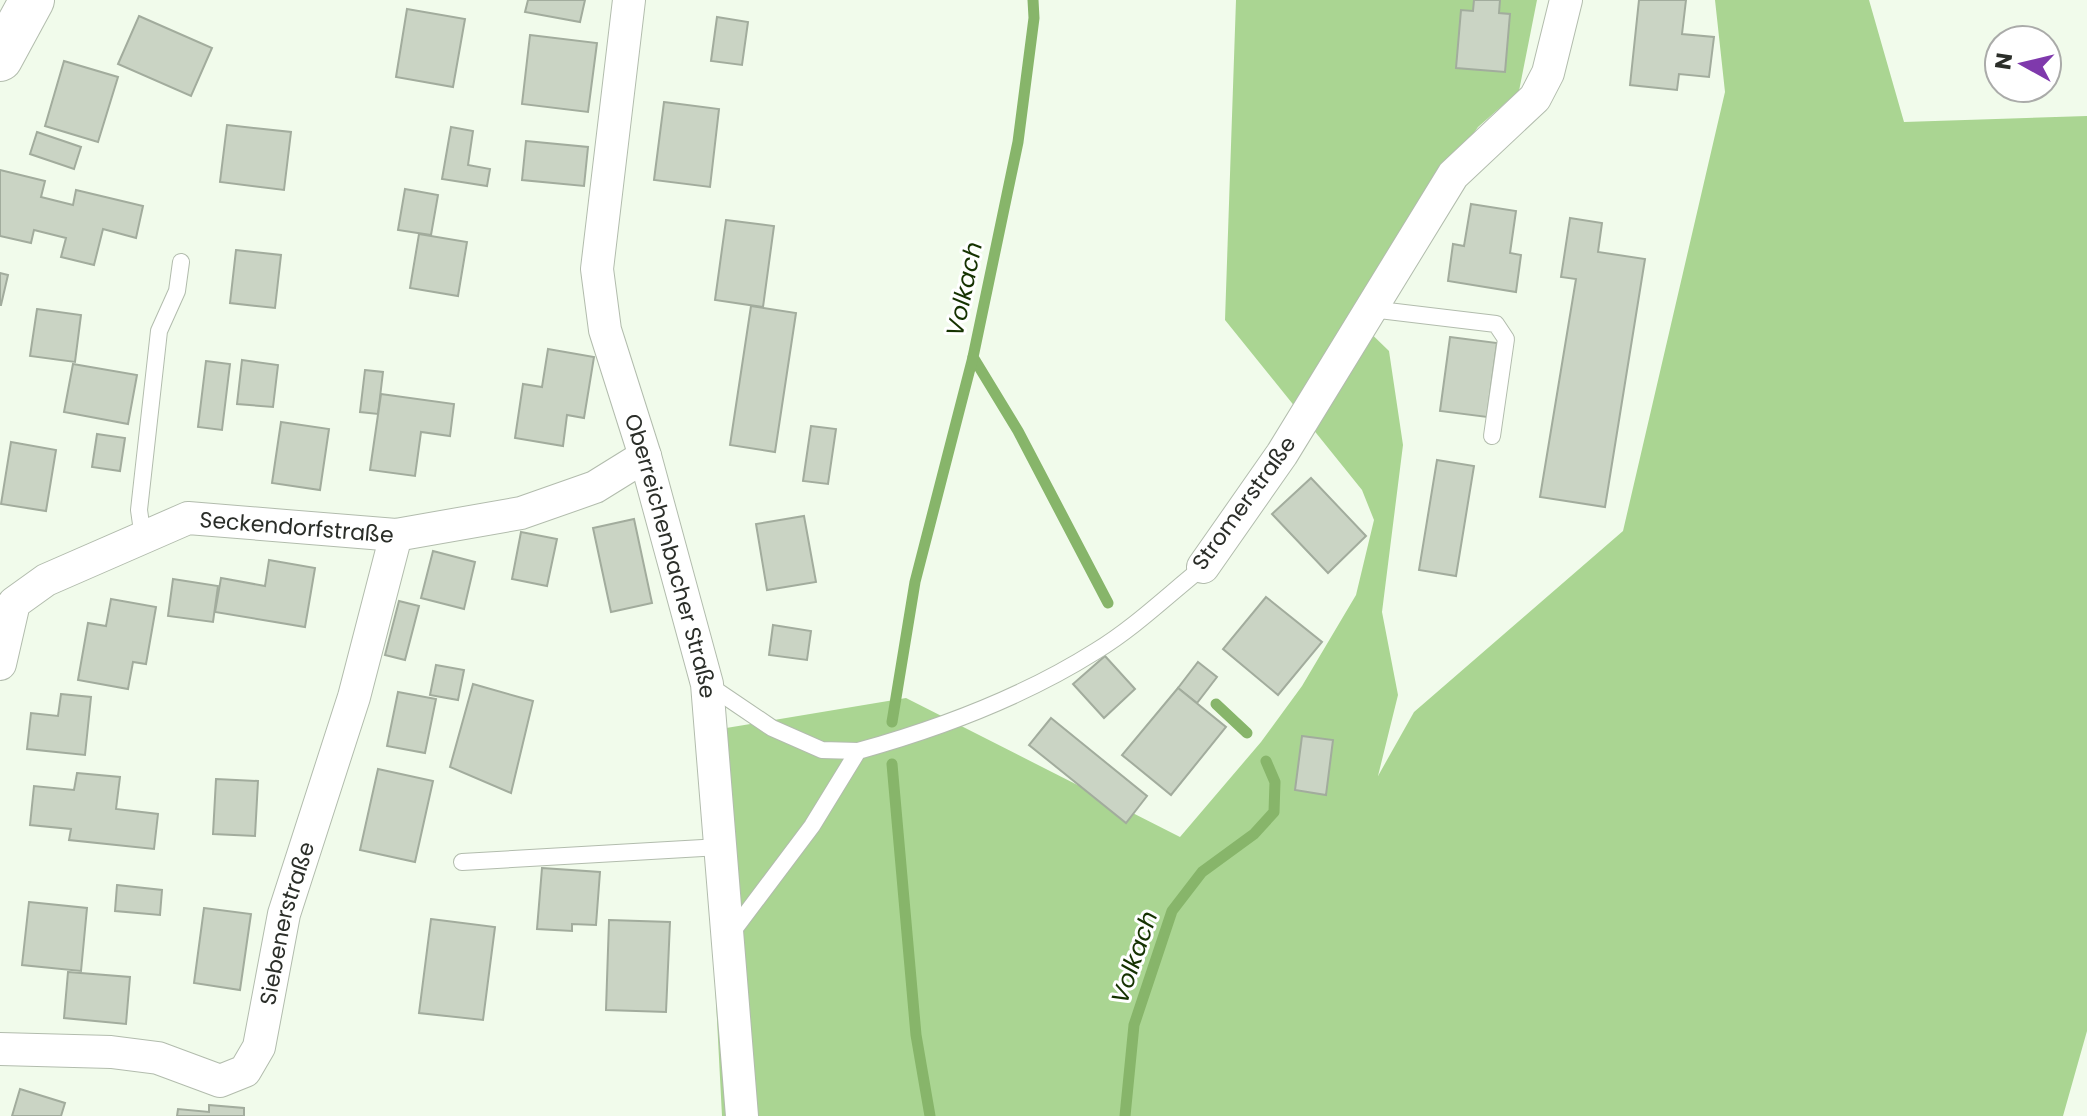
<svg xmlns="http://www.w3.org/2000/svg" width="2087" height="1116" viewBox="0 0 2087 1116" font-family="Poppins,sans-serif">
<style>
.green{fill:#aad592}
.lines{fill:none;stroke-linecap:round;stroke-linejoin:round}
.stream{stroke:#87b56a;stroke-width:11}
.building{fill:#cad4c4;stroke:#a2ac9d;stroke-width:2}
.lane-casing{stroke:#b2bcad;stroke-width:18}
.street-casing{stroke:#b2bcad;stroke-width:34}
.secondary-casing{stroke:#b2bcad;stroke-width:46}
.lane{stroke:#fff;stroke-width:16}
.street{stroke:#fff;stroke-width:32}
.secondary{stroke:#fff;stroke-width:44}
.labels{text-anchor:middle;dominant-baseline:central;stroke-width:6;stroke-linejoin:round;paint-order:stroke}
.street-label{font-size:22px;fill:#2b2e29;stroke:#fff}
.water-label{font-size:24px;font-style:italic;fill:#153200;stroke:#fff}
</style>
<rect width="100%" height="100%" fill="#f1fbeb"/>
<path class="green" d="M1236,0H1537L1519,91L1478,127L1446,172L1356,319L1389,351L1403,445L1382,612L1398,695L1378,776L1414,712L1623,531L1725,92L1715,0H1869L1904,122L2087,116V1031L2063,1116H722L702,732L906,698L1180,837L1261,742L1302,686L1356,595L1374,520L1362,490L1225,320Z"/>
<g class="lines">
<g class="stream">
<path d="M1033,0L1034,18L1018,142L973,357L1018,431L1108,603"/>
<path d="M1216,704L1247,733"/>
<path d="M892,722L915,582L973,357"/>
<path d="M892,764L916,1035L930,1116"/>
<path d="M1125,1116L1134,1025L1172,911L1202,872L1254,834L1274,812L1275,782L1266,761"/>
</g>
</g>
<g class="building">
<path d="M528,0H585L580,22L525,12Z"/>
<path d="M1474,0H1500L1499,13L1510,14L1505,72L1456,68L1461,10L1473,11Z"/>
<path d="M1639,0H1686L1682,34L1714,37L1709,77L1679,74L1677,90L1630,85Z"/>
<path d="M407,9L465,19L453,87L396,77Z"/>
<path d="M139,16L212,48L191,96L118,64Z"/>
<path d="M717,17L748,22L742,65L711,61Z"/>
<path d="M530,35L597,43L588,112L522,104Z"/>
<path d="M64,61L118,77L98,142L45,126Z"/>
<path d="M664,102L719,109L710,187L654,180Z"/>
<path d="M227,125L291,132L284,190L220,182Z"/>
<path d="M451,127L473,131L468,165L490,169L487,186L442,179Z"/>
<path d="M37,132L81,147L74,169L30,154Z"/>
<path d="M526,141L588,147L584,186L522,180Z"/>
<path d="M0,170L45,181L41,197L73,205L76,190L143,206L136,238L103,229L94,265L61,257L66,238L34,230L31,243L0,236Z"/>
<path d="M405,189L438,195L431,235L398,230Z"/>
<path d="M1471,204L1516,211L1510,253L1521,255L1516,292L1448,281L1453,244L1464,246Z"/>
<path d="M1570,218L1602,223L1598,252L1645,259L1605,507L1540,497L1576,279L1561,277Z"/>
<path d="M726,220L774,226L763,307L715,300Z"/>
<path d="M419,234L467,242L458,296L410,288Z"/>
<path d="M236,250L281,255L275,308L230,303Z"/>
<path d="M0,273L8,275L1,305H0Z"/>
<path d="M751,306L796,313L775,452L730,445Z"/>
<path d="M37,309L81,315L75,362L30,356Z"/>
<path d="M1450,337L1497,343L1487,417L1440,411Z"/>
<path d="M548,349L594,357L584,418L567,415L563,446L515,438L523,384L542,387Z"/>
<path d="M242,360L278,365L273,407L237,404Z"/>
<path d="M206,361L230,364L222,430L198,427Z"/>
<path d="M73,364L137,375L128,424L64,412Z"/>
<path d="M365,370L383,372L378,414L360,412Z"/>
<path d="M381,394L454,404L450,436L421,432L415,476L370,470Z"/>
<path d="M281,422L329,429L320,490L272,483Z"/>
<path d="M811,426L836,429L828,484L803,481Z"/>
<path d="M97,434L125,438L120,471L92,467Z"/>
<path d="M11,442L56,450L46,511L1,504Z"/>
<path d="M1437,460L1474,466L1456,576L1419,570Z"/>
<path d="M1311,478L1366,536L1328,573L1272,514Z"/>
<path d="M804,516L816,582L767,590L756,524Z"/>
<path d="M634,519L652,603L611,612L593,528Z"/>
<path d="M521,532L557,539L547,586L512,579Z"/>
<path d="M433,551L475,562L464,609L421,598Z"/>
<path d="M269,560L315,568L305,627L215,612L221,578L265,586Z"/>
<path d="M173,579L218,586L213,622L168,616Z"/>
<path d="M1266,597L1322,642L1278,695L1223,649Z"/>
<path d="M111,599L156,607L146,664L133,662L128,689L78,680L88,623L106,626Z"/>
<path d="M399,601L419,606L405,660L385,655Z"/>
<path d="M773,625L811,631L807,660L769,655Z"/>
<path d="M1105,656L1135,689L1104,718L1073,684Z"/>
<path d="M1198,662L1217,677L1197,703L1178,688Z"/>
<path d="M436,665L464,670L458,700L430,695Z"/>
<path d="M473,684L533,701L511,793L450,767Z"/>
<path d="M1178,688L1226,727L1171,795L1122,755Z"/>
<path d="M398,692L436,699L425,753L387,746Z"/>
<path d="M61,694L91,697L85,755L27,749L31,713L58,716Z"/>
<path d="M1051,718L1147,796L1126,823L1029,745Z"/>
<path d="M1302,736L1333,740L1326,795L1295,790Z"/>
<path d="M378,769L433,781L415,862L360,850Z"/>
<path d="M77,773L120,777L116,809L158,814L154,849L69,840L71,829L30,825L34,786L74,790Z"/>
<path d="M216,779L258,781L255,836L213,834Z"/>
<path d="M542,868L600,872L596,925L572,924V931L537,929Z"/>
<path d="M117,885L162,890L160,915L115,911Z"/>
<path d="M29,902L87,908L81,971L22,965Z"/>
<path d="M204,908L251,914L240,990L194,983Z"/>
<path d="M431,919L495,927L483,1020L419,1013Z"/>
<path d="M609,920L670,922L666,1012L606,1010Z"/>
<path d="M68,972L130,977L126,1024L64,1018Z"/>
<path d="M20,1089L65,1103L61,1116H12Z"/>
<path d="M209,1105L244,1108V1116H177L178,1109L209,1112Z"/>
</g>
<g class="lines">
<g class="lane-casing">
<g id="lane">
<path d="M1371,309L1496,324L1506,339L1492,436"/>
<path d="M143,538L139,510L159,331L177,291L181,262"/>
<path d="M707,684L772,728L822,750L858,751"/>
<path d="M462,862L720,847"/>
<path d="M730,935L812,826L858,751C941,728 1023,697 1096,651C1134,628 1168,595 1203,567"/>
</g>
</g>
<g class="street-casing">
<g id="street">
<path id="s1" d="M629,0L597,269L605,330L645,456L707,684L742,1116"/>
<path d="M1203,567L1282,454L1453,175L1535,98L1548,73L1566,0"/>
<path id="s2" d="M0,664L14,603L46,580L188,518L396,535L521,513L595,487L645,456"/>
<path id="s3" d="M0,1049L111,1052L158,1058L220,1081L245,1071L259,1047L284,914L354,697L396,535"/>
</g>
</g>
<g class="secondary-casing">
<path id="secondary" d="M0,59L32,0"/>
</g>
<use href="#lane" class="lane"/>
<use href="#street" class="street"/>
<use href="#secondary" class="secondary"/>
</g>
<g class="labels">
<g class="street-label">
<text transform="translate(1244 503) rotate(-54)">Stromerstraße</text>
<text stroke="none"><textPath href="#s2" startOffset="366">Seckendorfstraße</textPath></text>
<text stroke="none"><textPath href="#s1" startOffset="568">Oberreichenbacher Straße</textPath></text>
<text stroke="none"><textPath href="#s3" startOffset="406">Siebenerstraße</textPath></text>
</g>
<g class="water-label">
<text transform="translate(964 289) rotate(-78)">Volkach</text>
<text transform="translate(1134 957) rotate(-71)">Volkach</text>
</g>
</g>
<g transform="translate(2023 64) rotate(278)"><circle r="38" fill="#ffffff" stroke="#aaaba9" stroke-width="2"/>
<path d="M0-6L14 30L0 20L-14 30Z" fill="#7f39ac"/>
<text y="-12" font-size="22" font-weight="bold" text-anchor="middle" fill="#2b2e29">N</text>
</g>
</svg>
